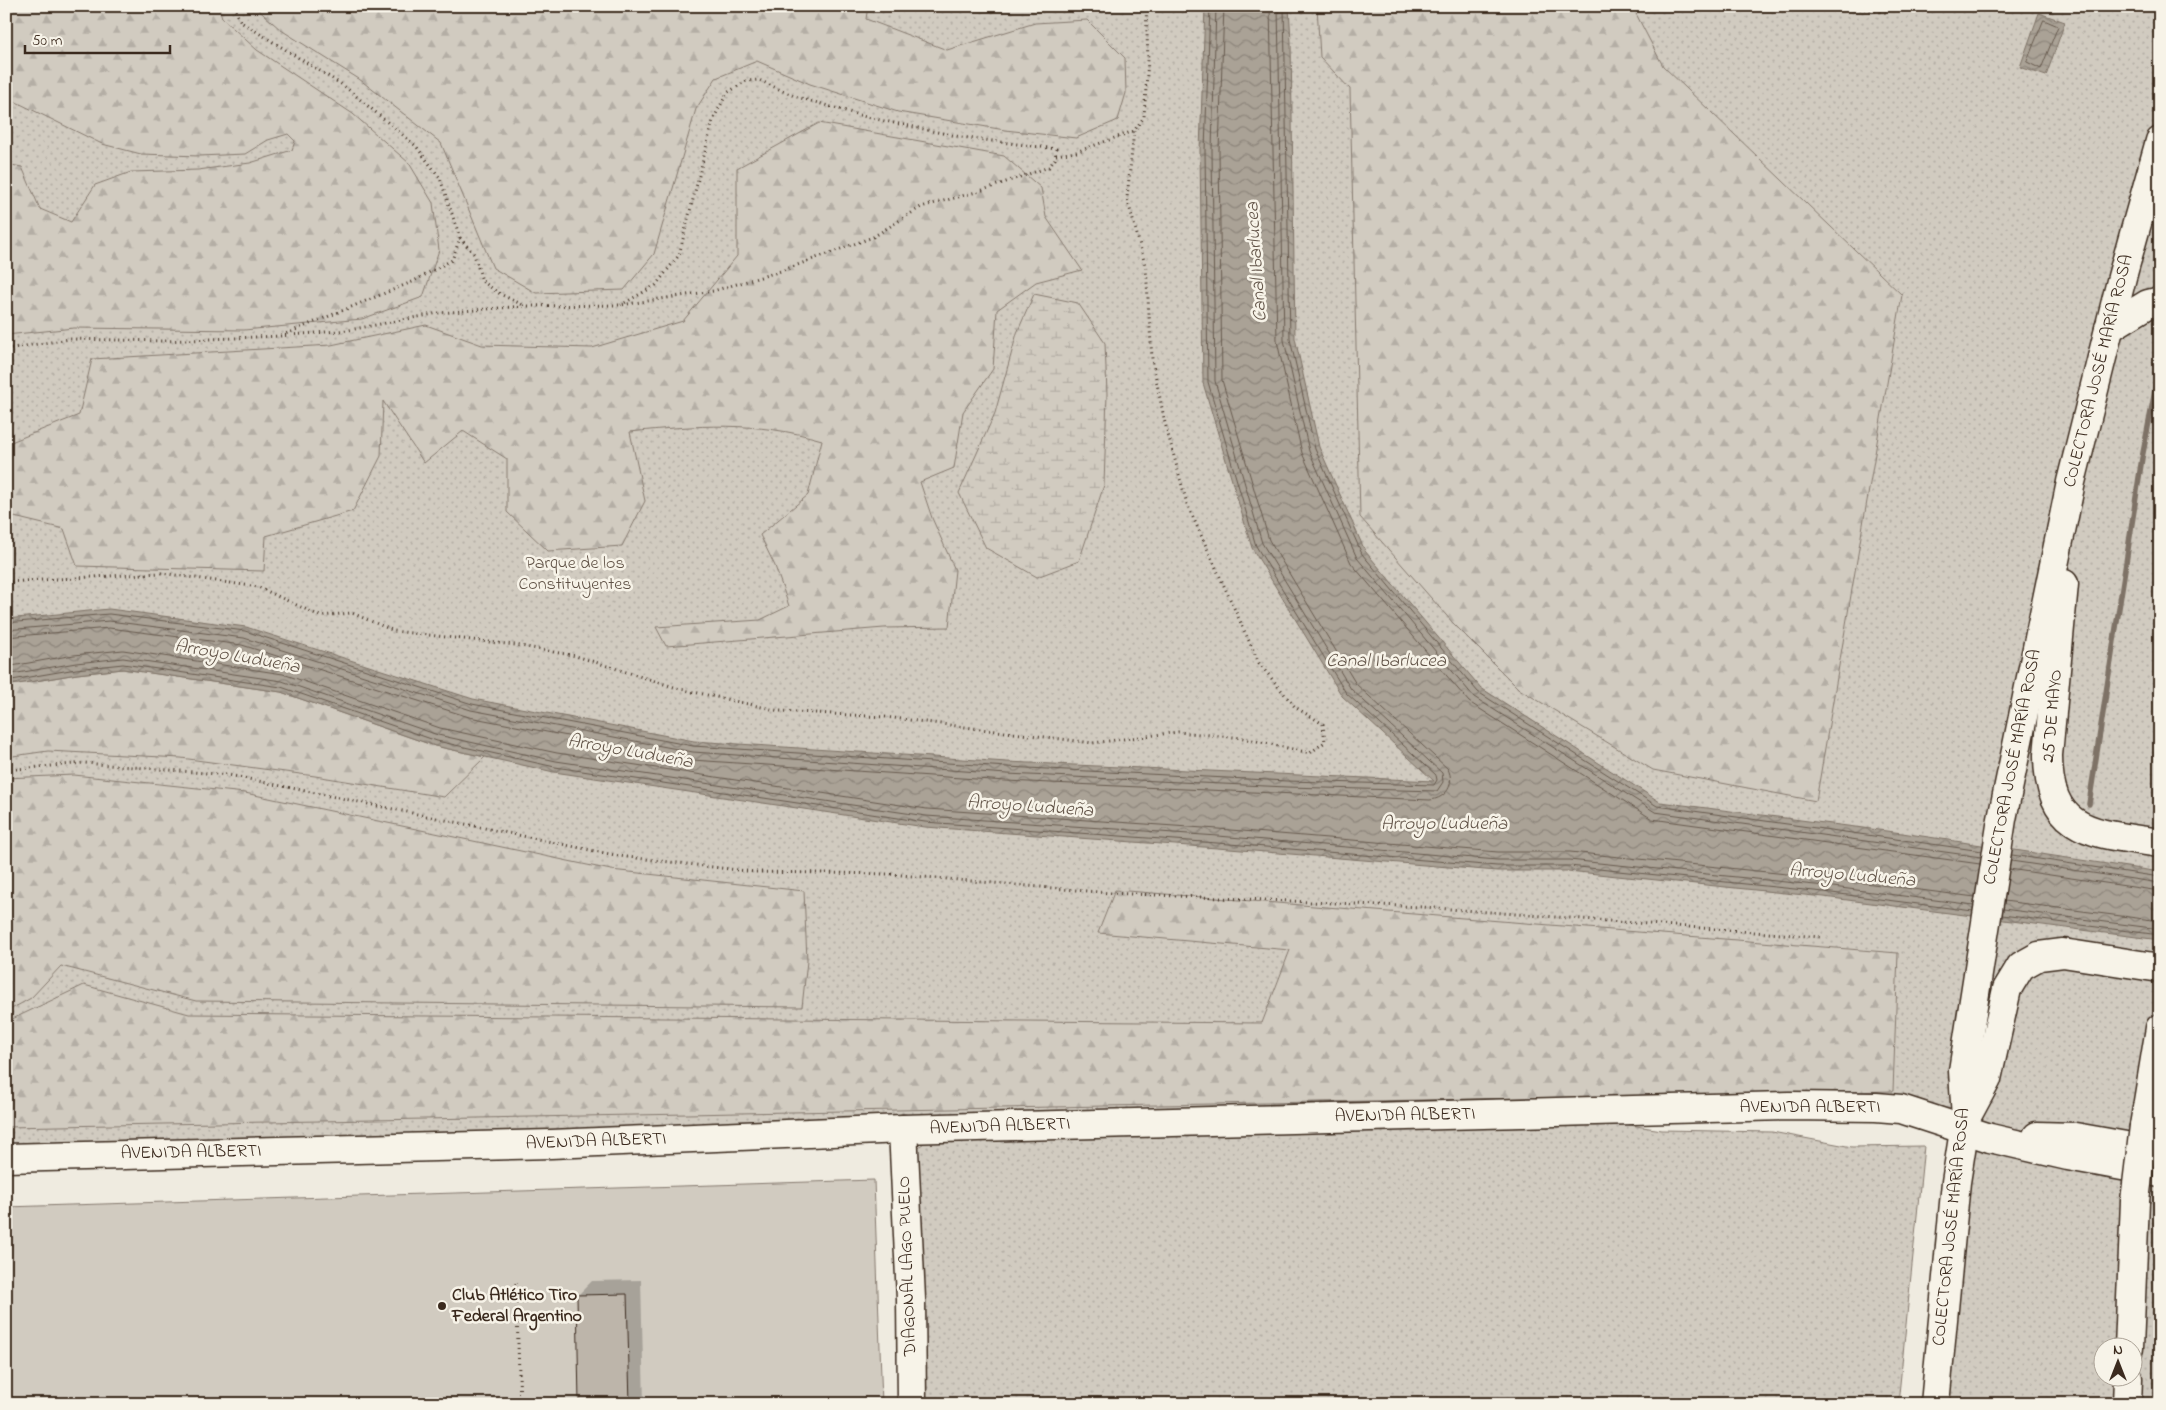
<svg xmlns="http://www.w3.org/2000/svg" width="2166" height="1410" viewBox="0 0 2166 1410" font-family="'Indie Flower',sans-serif">
<style>
.grass{fill:url(#grass-dots);stroke:#867a6f;fill-rule:evenodd}
.forest{fill:url(#forest-firs);stroke:#867a6f}
.wetland{fill:url(#wetland-marsh);stroke:#867a6f}
.pitch{fill:#d1cbc0;stroke:#867a6f}
.water{fill:url(#water-waves);stroke:#7e7266}
.shadow{fill:#0003}
.lines{fill:none;stroke-linecap:round;stroke-linejoin:round}
.shore{stroke:#675a4e;stroke-width:1}
.stream{stroke:#7e7266;stroke-width:5.5}
.building{fill:#bdb5aa;stroke:#3b2a1e}
.minor-casing{stroke:#3b2a1e;stroke-width:31}
.major-casing{stroke:#3b2a1e;stroke-width:31}
.highway-casing{stroke:#3b2a1e;stroke-width:31}
.path{stroke:#3b2a1e;stroke-width:3;stroke-dasharray:1 4;stroke-linecap:butt}
.minor{stroke:#f7f3e8;stroke-width:28}
.major{stroke:#f7f3e8;stroke-width:28}
.highway{stroke:#f7f3e8;stroke-width:28}
.highway-bridge-casing{stroke:#3b2a1e;stroke-width:31;stroke-linecap:butt}
.highway-bridge{stroke:#f7f3e8;stroke-width:28}
.poi-dot{fill:#3b2a1e;stroke:#f7f3e8;stroke-width:2}
.labels{text-anchor:middle;dominant-baseline:central;stroke-width:5;stroke-linejoin:round;paint-order:stroke}
.street-label{font-size:18px;fill:#3b2a1e;stroke:#f7f3e8}
.park-label{font-size:18px;fill:#605246;stroke:#f7f3e8}
.poi-label{font-size:18px;font-weight:bold;fill:#3b2a1e;stroke:#f7f3e8;text-anchor:start}
.water-label{font-size:19px;font-style:italic;fill:#625448;stroke:#f7f3e8}
</style>
<defs>
<pattern id="grass-dots" width="8" height="8" patternUnits="userSpaceOnUse" patternTransform="scale(1.25)"><rect width="8" height="8" fill="#d1cbc0"/><path d="M2 2h.1M6 6h.1" fill="none" stroke="#b4aea5" stroke-width="1.8" stroke-linecap="round"/></pattern>
<pattern id="forest-firs" width="22" height="20" patternUnits="userSpaceOnUse" patternTransform="scale(1.25)"><rect width="22" height="20" fill="#d1cbc0"/><path d="M5 1l3.5 6h-7zM16 11l3.5 6h-7z" fill="#b4aea5"/></pattern>
<pattern id="wetland-marsh" width="20" height="14" patternUnits="userSpaceOnUse" patternTransform="scale(1.25)"><rect width="20" height="14" fill="#d1cbc0"/><path d="M1 5h8M5 5V1M11 12h8M15 12V8" fill="none" stroke="#b4aea5"/></pattern>
<pattern id="water-waves" width="16" height="10" patternUnits="userSpaceOnUse" patternTransform="scale(1.25)"><rect width="16" height="10" fill="#aaa296"/><path d="M0 5q4-4 8 0t8 0" fill="none" stroke="#8c847a"/></pattern>
</defs>
<rect width="100%" height="100%" fill="#efebe0"/>
<filter id="ink" filterUnits="userSpaceOnUse"><feTurbulence type="fractalNoise" baseFrequency=".02" numOctaves="2"/><feDisplacementMap in="SourceGraphic" scale="10" xChannelSelector="R" yChannelSelector="G"/><feConvolveMatrix kernelMatrix="1 2 1 2 8 2 1 2 1" color-interpolation-filters="sRGB"/></filter>
<g filter="url(#ink)">
<g class="grass">
<path d="M6,6H2160V1404H1935L1963,1130L1901,1109L6,1158ZM2104,1348H2134V1378H2104Z"/>
<path d="M1610,1122L1662,1130L1772,1132L1852,1147L1924,1146L1898,1404H919L916,1149L924,1143L972,1136Z"/>
</g>
<g class="forest">
<path d="M6,6H219L222,18L257,50L353,114L409,163L433,203L439,250L423,297L362,319L244,330L74,328L6,335V164L22,167L40,209L71,222L95,185L131,172L198,170L250,163L292,150L295,141L288,134L268,140L245,154L199,156L141,154L102,144L6,97Z"/>
<path d="M254,6H868L866,19L947,50L1035,23L1087,20L1125,58L1126,93L1118,120L1076,138L1005,130L898,112L810,84L757,61L716,78L696,109L654,254L624,290L536,293L493,268L441,143L359,79L281,30Z"/>
<path d="M1317,6H1632L1663,66L1902,295L1816,801L1653,770L1519,689L1453,623L1360,517L1350,89L1320,57Z"/>
<path d="M819,123L1004,156L1041,188L1046,217L1082,270L1036,282L997,310L993,369L963,412L954,468L920,482L932,518L955,570L949,627L884,628L666,646L656,627L760,620L789,606L775,566L760,535L808,495L822,440C756,421 697,425 630,432L645,501L622,546L548,551L507,512V459L463,431L424,463L383,401L381,456L353,511L266,536L264,571L77,566L64,529L6,515V444L79,415L92,359L331,345L426,325L482,345L592,348L683,321L737,256V168Z"/>
<path d="M123,669L281,692L435,746L485,757L444,797L315,776L181,758L48,751L6,757V686L77,674Z"/>
<path d="M74,775L245,793L611,870L804,891L807,961L802,1007L196,1001L61,966L31,998L6,1012V778Z"/>
<path d="M1115,890L1898,953L1893,1091L6,1127V1022L84,985L189,1014L1262,1023L1290,950L1098,933Z"/>
</g>
<path class="wetland" d="M1034,294L1078,303L1105,343L1107,394L1104,485L1079,561L1037,577L986,548L959,493L995,413L1017,333Z"/>
<path class="pitch" d="M874,1180L882,1404H6V1207Z"/>
<g class="water">
<path d="M1205,6H1289L1291,42L1295,338L1319,447L1365,551L1481,688L1660,802L1902,833L2160,872V940L1824,897L1568,871H1497L1217,848L925,827L554,772L435,746L281,692L123,669L77,674L6,686V619L109,609L246,627L473,699L694,741L1007,762L1434,781L1342,696L1252,548L1203,383L1200,150Z"/>
<path d="M2039,13L2065,22L2046,76L2020,67Z"/>
</g>
<path class="shadow" d="M641,1280L644,1404H580L578,1295L592,1281Z"/>
<g class="lines">
<g class="shore">
<path d="M1270,6L1277,341L1302,453L1351,563L1469,702L1652,819L1980,864"/>
<path d="M1278,6L1284,340L1309,451L1357,558L1474,697L1655,812L1981,857"/>
<path d="M1284,6L1290,339L1315,449L1362,554L1478,692L1657,806L1982,851"/>
<path d="M2044,20L2058,26L2041,69L2027,62Z"/>
<path d="M6,623L109,614L245,631L472,704L693,746L1007,767L1287,781L1434,785L1437,780L1436,775L1346,693L1256,546L1208,382L1205,150L1210,6"/>
<path d="M6,630L109,621L244,638L471,710L693,752L1007,774L1287,787L1437,791L1443,782L1442,773L1351,689L1262,543L1215,381L1212,150L1216,6"/>
<path d="M6,637L109,628L242,645L469,717L692,760L1006,781L1430,800C1447,798 1455,784 1448,769L1356,684L1269,540L1222,380L1219,150L1224,6"/>
<path d="M6,667L74,655L123,650L283,674L440,728L557,753L927,809L1218,829L1498,852H1570L1826,878L1975,897"/>
<path d="M6,675L76,663L123,658L282,681L438,735L556,761L926,816L1218,836L1497,860H1569L1825,886L1974,905"/>
<path d="M6,681L76,669L123,664L281,687L437,741L555,767L925,822L1217,843L1497,866H1569L1824,892L1973,911"/>
<path d="M2012,855L2160,877"/>
<path d="M2011,861L2160,883"/>
<path d="M2009,869L2160,891"/>
<path d="M2004,901L2160,921"/>
<path d="M2003,909L2160,929"/>
<path d="M2002,915L2160,935"/>
</g>
<path class="stream" d="M2089,804L2142,458L2160,365"/>
</g>
<path class="building" d="M627,1294L630,1404H579L577,1295Z"/>
<g class="lines">
<g class="minor-casing">
<g id="minor">
<path d="M903,1129L911,1299L912,1404"/>
<path d="M2037,1136L2075,1137L2160,1152"/>
<path d="M6,1158L551,1144L903,1129L1789,1106L1876,1107L1901,1109L1990,1138L2068,1156L2160,1173"/>
</g>
</g>
<g class="major-casing">
<g id="major">
<path d="M2064,584L2048,755C2048,835 2096,833 2160,843"/>
<path d="M1966,1118L1987,1079L2007,989L2021,966L2039,956L2063,953L2160,968"/>
<path d="M1935,1404L1956,1182L1966,1118L1963,1071L2002,819L2071,482L2122,277L2160,141"/>
</g>
</g>
<g class="highway-casing">
<g id="highway">
<path d="M2109,328L2148,304L2160,301"/>
<path d="M2144,1126L2160,1028"/>
<path d="M2129,1348L2135,1201"/>
<path d="M2127,1404L2128,1378"/>
</g>
</g>
<g class="path">
<path d="M233,6L241,22L344,86L416,146L440,178L460,238L452,260L412,282L283,335"/>
<path d="M1840,6L1889,13"/>
<path d="M1056,155L1076,152L1134,131L1144,117L1148,60L1146,6"/>
<path d="M460,238L474,254L482,281L500,294L523,305"/>
<path d="M6,349L70,339L165,341L280,336L349,330L439,313L524,306L621,305L713,291L781,271L873,237L921,207L980,191L1049,167L1055,159L1056,149L961,137L866,117L794,96L759,80L746,81L727,93L713,120L679,255L656,285L621,305"/>
<path d="M6,582L161,573L258,587L320,616L352,613L394,631L515,645L576,656L680,689L780,711L885,717L1093,743L1178,732L1243,738L1310,753L1325,742L1323,724L1295,707L1259,663L1187,504L1165,423L1152,359L1146,268L1127,198L1134,131"/>
<path d="M6,770L85,763L229,775L619,856L755,872L889,874L1110,893L1423,907L1821,937"/>
<path d="M516,1283L520,1404"/>
</g>
<use href="#minor" class="minor"/>
<use href="#major" class="major"/>
<use href="#highway" class="highway"/>
<g class="highway-bridge-casing">
<path id="highway-bridge" d="M2135,1201L2144,1126"/>
</g>
<use href="#highway-bridge" class="highway-bridge"/>
</g>
</g>
<circle class="poi-dot" cx="442" cy="1306" r="5"/>
<g class="labels">
<g class="street-label">
<text transform="translate(2099 371) rotate(-76)">COLECTORA JOSÉ MARÍA ROSA</text>
<text transform="translate(2053 716) rotate(-85)">25 DE MAYO</text>
<text transform="translate(2013 767) rotate(-79)">COLECTORA JOSÉ MARÍA ROSA</text>
<text x="1810" y="1108">AVENIDA ALBERTI</text>
<text transform="translate(1405 1116) rotate(-1)">AVENIDA ALBERTI</text>
<text transform="translate(1000 1127) rotate(-2)">AVENIDA ALBERTI</text>
<text transform="translate(596 1142) rotate(-2)">AVENIDA ALBERTI</text>
<text transform="translate(191 1153) rotate(-1)">AVENIDA ALBERTI</text>
<text transform="translate(1952 1227) rotate(-84)">COLECTORA JOSÉ MARÍA ROSA</text>
<text transform="translate(908 1266) rotate(-92)">DIAGONAL LAGO PUELO</text>
</g>
<g class="park-label">
<text x="575" y="564">Parque de los<tspan x="575" dy="21">Constituyentes</tspan></text>
</g>
<g class="poi-label">
<text x="452" y="1296">Club Atlético Tiro<tspan x="452" dy="21">Federal Argentino</tspan></text>
</g>
<g class="water-label">
<text transform="translate(1257 262) rotate(-94)">Canal Ibarlucea</text>
<text transform="translate(237 657) rotate(10)">Arroyo Ludueña</text>
<text x="1386" y="661">Canal Ibarlucea</text>
<text transform="translate(630 752) rotate(10)">Arroyo Ludueña</text>
<text transform="translate(1030 807) rotate(4)">Arroyo Ludueña</text>
<text x="1444" y="824">Arroyo Ludueña</text>
<text transform="translate(1852 876) rotate(5)">Arroyo Ludueña</text>
</g>
</g>
<rect width="2166" height="1410" fill="none" stroke="#f7f3e8" stroke-width="25"/>
<rect x="12" y="12" width="2141" height="1385" fill="none" stroke="#3b2a1e" stroke-width="2" filter="url(#ink)"/>
<g transform="translate(2118 1362)"><circle r="24" fill="#f7f3e8" stroke="#aca397"/>
<path d="M0-4L9 19L0 12L-9 19Z" fill="#3b2a1e"/>
<text y="-8" font-size="14" font-weight="bold" text-anchor="middle" fill="#3b2a1e">N</text>
</g>
<path d="M25 45v8h145v-8" fill="none" stroke="#3b2a1e" stroke-width="2.5"/>
<text x="32" y="45" font-size="15" fill="#3b2a1e" stroke="#f7f3e8" stroke-width="4" paint-order="stroke">50 m</text>
</svg>
